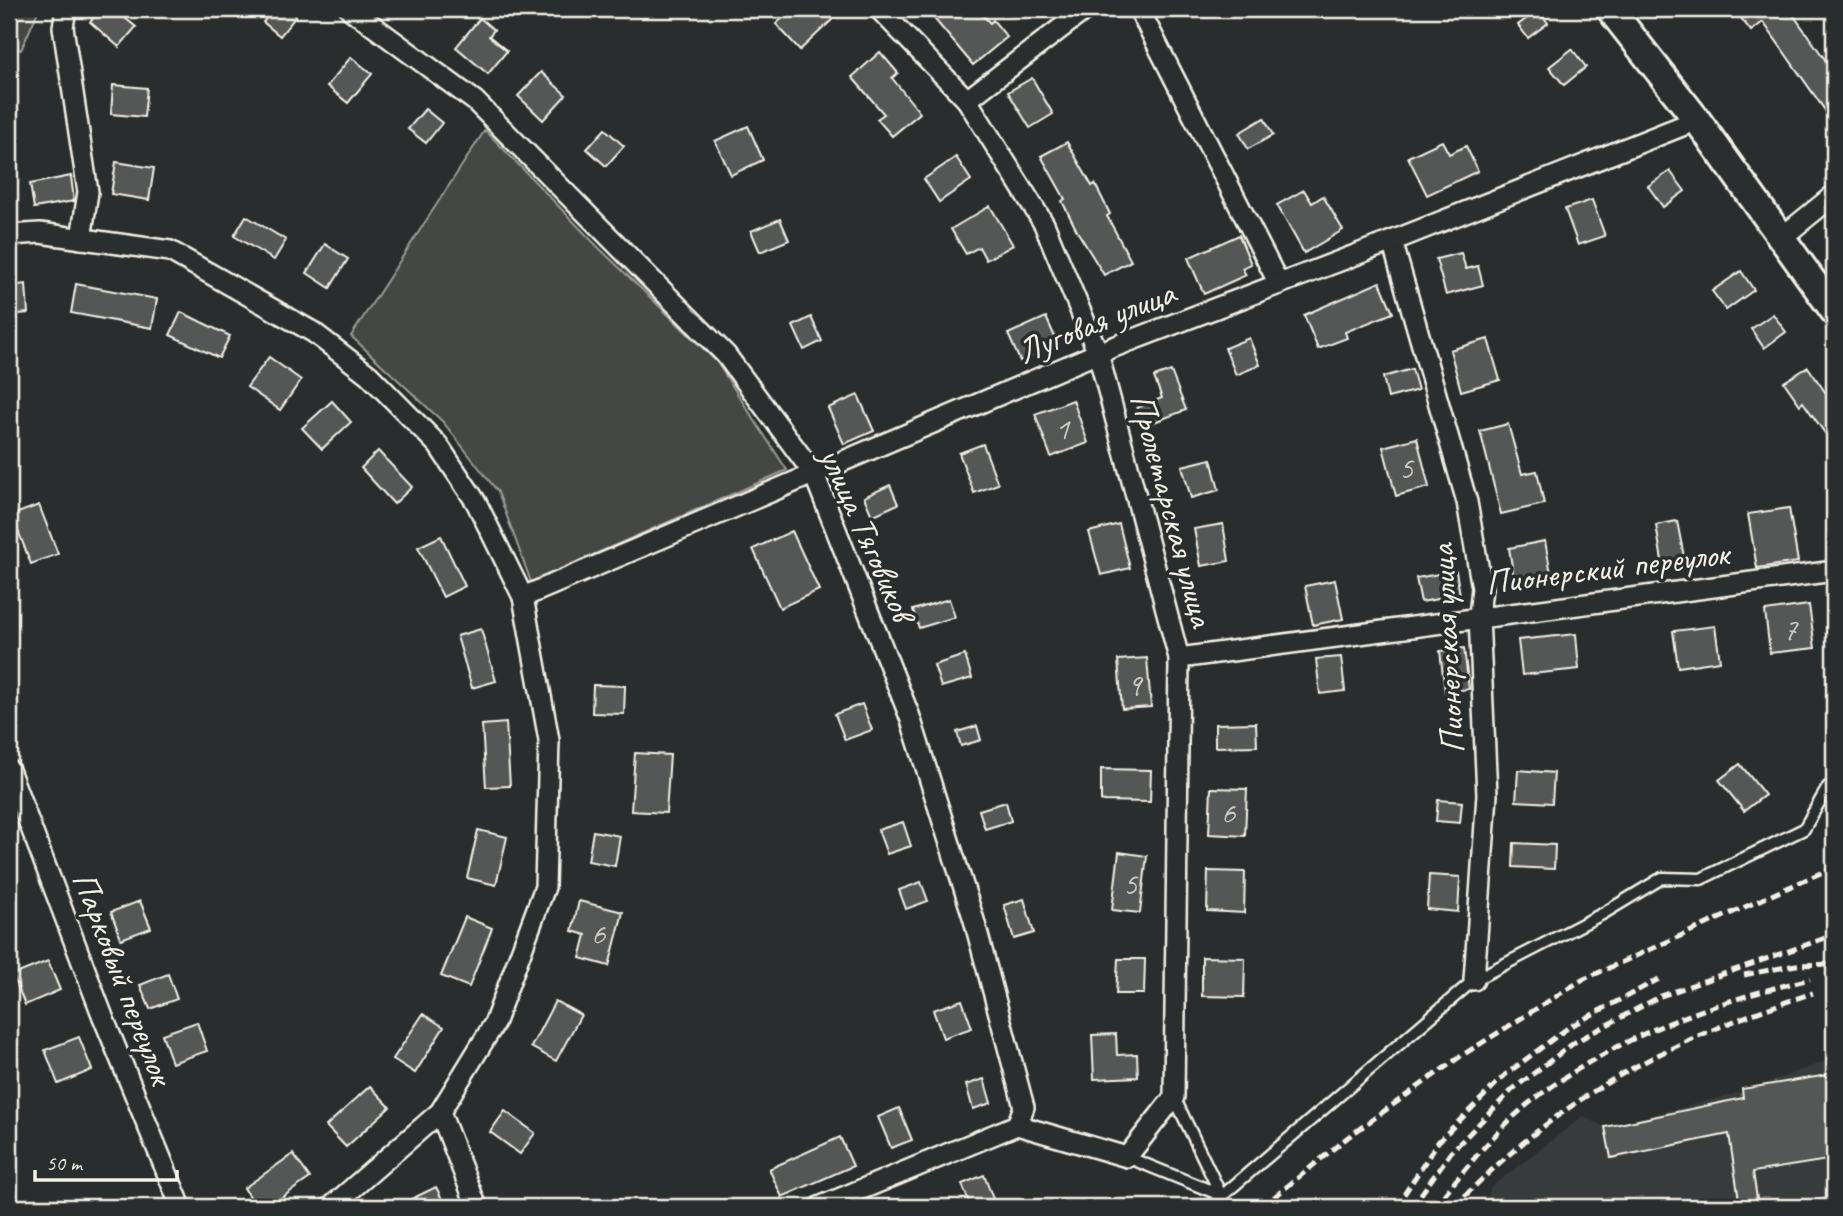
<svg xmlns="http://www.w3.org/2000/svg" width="1843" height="1216" viewBox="0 0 1843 1216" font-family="Caveat,sans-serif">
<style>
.built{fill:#373a3a}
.green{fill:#444645;stroke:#9c9c96;stroke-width:2}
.building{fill:#555756;stroke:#f4f1e8;stroke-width:2}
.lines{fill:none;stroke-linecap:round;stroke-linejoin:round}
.service-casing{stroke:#f4f1e8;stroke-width:15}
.minor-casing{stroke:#f4f1e8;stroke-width:24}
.secondary-casing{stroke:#f4f1e8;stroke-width:32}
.service{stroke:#2a2d2e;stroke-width:10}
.minor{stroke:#2a2d2e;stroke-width:19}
.secondary{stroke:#2a2d2e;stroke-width:26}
.rail{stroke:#f4f1e8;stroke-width:5;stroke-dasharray:10 5;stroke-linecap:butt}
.labels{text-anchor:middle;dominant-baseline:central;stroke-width:7;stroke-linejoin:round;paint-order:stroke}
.number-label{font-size:32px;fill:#cccac4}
.street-label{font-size:35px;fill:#f4f1e8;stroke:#2a2d2e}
</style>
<rect width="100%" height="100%" fill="#2a2d2e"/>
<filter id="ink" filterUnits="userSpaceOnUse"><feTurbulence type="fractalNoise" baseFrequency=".0143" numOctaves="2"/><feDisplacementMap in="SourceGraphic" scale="14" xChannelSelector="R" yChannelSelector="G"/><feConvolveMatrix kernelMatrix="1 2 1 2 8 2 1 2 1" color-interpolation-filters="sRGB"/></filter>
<g filter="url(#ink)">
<path class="built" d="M1834,1058V1207H1487L1490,1188L1583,1116L1605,1127L1742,1092Z"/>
<g class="green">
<path d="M9,9H39L21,50L9,47Z"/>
<path d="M485,130L598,247L716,361L787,470L531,582L498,492L443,422L351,336Z"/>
</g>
<g class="building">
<path d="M101,9H114L136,27L119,47L90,22Z"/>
<path d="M274,9H288L296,16L280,36L263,22Z"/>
<path d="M792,9H826L834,18L800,50L776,24Z"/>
<path d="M926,9H977L990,23L993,20L1007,37L973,65Z"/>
<path d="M1734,9H1789L1834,72V123L1763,22L1751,31Z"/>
<path d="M1538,10L1548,23L1528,38L1518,25Z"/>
<path d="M480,18L494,30L489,36L507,51L488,74L456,47Z"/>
<path d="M1572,49L1586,67L1564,85L1549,67Z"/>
<path d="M880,52L898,73L892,78L920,113L892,136L877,119L884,114L852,77Z"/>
<path d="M351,57L372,74L348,103L327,86Z"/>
<path d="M541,72L566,95L543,120L518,96Z"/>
<path d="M1032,78L1053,114L1030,128L1008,92Z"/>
<path d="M113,85L147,88L144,117L111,114Z"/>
<path d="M425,109L442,123L426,143L408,129Z"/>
<path d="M1264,118L1273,135L1248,149L1239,133Z"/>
<path d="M748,126L763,160L731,175L715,141Z"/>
<path d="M605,129L624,146L606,166L587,149Z"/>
<path d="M1442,141L1449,154L1466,146L1478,171L1427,195L1408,157Z"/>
<path d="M1067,142L1092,186L1095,184L1110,214L1107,216L1131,261L1104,275L1077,231L1062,201L1065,199L1041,156Z"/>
<path d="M956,157L971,180L939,202L924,179Z"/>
<path d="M116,162L154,168L149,200L111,194Z"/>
<path d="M1670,171L1685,191L1663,207L1648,186Z"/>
<path d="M71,176L74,201L34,208L30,184Z"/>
<path d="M1304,190L1312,203L1323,196L1343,230L1304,253L1277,205Z"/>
<path d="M1592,200L1605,236L1578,245L1565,209Z"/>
<path d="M990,206L1013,245L986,260L979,247L966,254L951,229Z"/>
<path d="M246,216L286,240L274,260L234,236Z"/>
<path d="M780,219L789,240L760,252L751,231Z"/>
<path d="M1239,235L1251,264L1242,268L1246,275L1204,294L1188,258Z"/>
<path d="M325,244L348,259L330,288L307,273Z"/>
<path d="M1461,253L1466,269L1478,266L1483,285L1446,295L1436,259Z"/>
<path d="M1741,271L1754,290L1726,310L1712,291Z"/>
<path d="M1380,282L1393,313L1345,332L1347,338L1318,349L1304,315Z"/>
<path d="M26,284L28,313L9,315V286Z"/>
<path d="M76,284L157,299L152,328L71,313Z"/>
<path d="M181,312L230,336L219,358L170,335Z"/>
<path d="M1773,314L1786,332L1764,348L1751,329Z"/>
<path d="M811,317L822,341L804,350L793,326Z"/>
<path d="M1046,317L1058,344L1020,361L1008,334Z"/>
<path d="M1249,338L1260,365L1236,375L1225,348Z"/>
<path d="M1488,339L1500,380L1461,391L1450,350Z"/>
<path d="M269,357L301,380L280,410L247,387Z"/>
<path d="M1808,367L1834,405V446L1803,402L1800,405L1784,382Z"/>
<path d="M1412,369L1418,390L1388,398L1383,377Z"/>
<path d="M1171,371L1186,410L1144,426L1137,408L1162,398L1154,377Z"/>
<path d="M858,395L874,431L844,444L828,408Z"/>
<path d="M1073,400L1088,443L1051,457L1035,414Z"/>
<path d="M332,401L351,422L322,449L302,428Z"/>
<path d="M1508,424L1522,474L1537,471L1544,504L1501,514L1480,431Z"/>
<path d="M1417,438L1429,487L1396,496L1383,447Z"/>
<path d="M983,444L998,484L974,493L959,453Z"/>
<path d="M378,451L412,487L394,504L361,468Z"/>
<path d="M1211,459L1219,490L1191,498L1182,466Z"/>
<path d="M890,485L898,504L872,516L864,497Z"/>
<path d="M39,505L58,554L31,564L12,515Z"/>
<path d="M1789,508L1798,562L1757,568L1748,514Z"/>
<path d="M1677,521L1685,562L1663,567L1656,525Z"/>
<path d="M1119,524L1130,568L1101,575L1089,532Z"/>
<path d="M1223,524L1229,561L1201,566L1194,529Z"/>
<path d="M792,531L819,590L780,608L753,549Z"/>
<path d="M441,536L465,586L443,597L418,547Z"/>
<path d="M1545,541L1552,579L1515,585L1509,548Z"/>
<path d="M1456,571L1460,595L1421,602L1416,578Z"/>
<path d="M1335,580L1343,619L1313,625L1305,586Z"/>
<path d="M949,599L955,617L919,628L913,610Z"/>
<path d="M1809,605L1815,648L1770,653L1765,611Z"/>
<path d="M1715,626L1720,661L1678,667L1673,631Z"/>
<path d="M481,629L496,681L472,688L457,636Z"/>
<path d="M1576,634L1579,669L1522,675L1518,640Z"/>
<path d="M1464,648L1469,689L1445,692L1440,651Z"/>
<path d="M965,655L972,678L941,687L934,665Z"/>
<path d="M1341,657L1345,691L1320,694L1316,659Z"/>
<path d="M1147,658L1151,707L1122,709L1118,660Z"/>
<path d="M593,685L625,686L624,714L592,713Z"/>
<path d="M862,704L872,730L845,740L835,714Z"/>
<path d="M506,723L510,786L486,787L482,725Z"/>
<path d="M1256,723L1257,746L1215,747V724Z"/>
<path d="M977,726L981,740L961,746L957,732Z"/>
<path d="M635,753L670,755L666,813L631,811Z"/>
<path d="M1740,764L1765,795L1744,811L1719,780Z"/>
<path d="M1101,769L1151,770L1150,802L1101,801Z"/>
<path d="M1518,770L1554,773L1552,803L1516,801Z"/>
<path d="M1211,788L1247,789L1245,836L1209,834Z"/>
<path d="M1438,800L1462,802L1460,823L1436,821Z"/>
<path d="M1006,802L1011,821L985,829L979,810Z"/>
<path d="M903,822L911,846L887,854L878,830Z"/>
<path d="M478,830L507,837L496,885L467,878Z"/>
<path d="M593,831L620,836L615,866L588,861Z"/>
<path d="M1514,843L1555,845L1554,869L1513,867Z"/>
<path d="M1119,852L1147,856L1140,913L1112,910Z"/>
<path d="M1208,871L1245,872L1244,913L1207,911Z"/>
<path d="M1429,875L1460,877L1458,912L1427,909Z"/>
<path d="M921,882L928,901L906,909L899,890Z"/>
<path d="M1024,899L1034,933L1014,939L1004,905Z"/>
<path d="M140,901L151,928L121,939L111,912Z"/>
<path d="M579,901L623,912L609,966L580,958L586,935L572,931Z"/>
<path d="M465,917L492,928L469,987L441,976Z"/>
<path d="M1202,957L1245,958L1244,997L1202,996Z"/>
<path d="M1118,959H1145L1144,994H1116Z"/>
<path d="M48,961L60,990L25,1005L13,975Z"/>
<path d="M168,974L177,999L150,1009L140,985Z"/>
<path d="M962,1000L972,1028L943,1038L933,1010Z"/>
<path d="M555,1001L581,1015L556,1061L531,1047Z"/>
<path d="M423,1014L444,1027L415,1073L393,1059Z"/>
<path d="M197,1022L207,1051L172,1063L162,1034Z"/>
<path d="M1116,1034L1117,1055L1137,1054L1138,1077L1094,1079L1092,1035Z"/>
<path d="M79,1037L92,1070L58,1084L45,1050Z"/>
<path d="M1834,1074V1159L1753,1172L1758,1205L1740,1207L1729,1134L1611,1158L1605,1127L1743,1098L1742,1089Z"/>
<path d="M984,1079L991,1103L973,1109L966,1085Z"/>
<path d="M370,1086L390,1107L346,1147L326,1126Z"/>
<path d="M899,1108L912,1140L891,1148L878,1117Z"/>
<path d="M505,1111L535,1133L520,1154L490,1132Z"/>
<path d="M840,1137L853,1166L782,1197L769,1169Z"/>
<path d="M293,1154L310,1178L268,1207H257L244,1188Z"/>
<path d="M984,1175L996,1207H971L962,1184Z"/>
<path d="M436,1187L446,1207H395Z"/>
</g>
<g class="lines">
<g class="service-casing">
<g id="service">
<path d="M1174,1097L1221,1195"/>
<path d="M1127,1157L1221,1195"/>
<path d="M1209,1207L1474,980L1604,913L1662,878L1701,879L1804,829L1828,787L1834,784"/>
<path d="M1378,1207H1384"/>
</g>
</g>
<g class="minor-casing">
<g id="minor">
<path d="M66,9L63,27L88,192L81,239"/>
<path d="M350,9L475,101L726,355L814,474L910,717L974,920L1024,1107L1017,1125"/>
<path d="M879,9L967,100L1044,224L1098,353L1179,658L1174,1097L1127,1157L1017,1125"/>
<path d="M1139,9L1279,284"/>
<path d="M967,100L1086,9"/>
<path d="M9,235L40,233L170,251L313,332L369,375L438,445L476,502L523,597L549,740L545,887L494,1024L440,1112L331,1207"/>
<path d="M1781,238L1834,195"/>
<path d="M1392,241L1467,502L1482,588L1479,616L1487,795L1474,980"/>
<path d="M523,597L1098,353L1392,241L1697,120"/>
<path d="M1179,658L1834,571"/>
<path d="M9,770L103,1017L181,1207"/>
<path d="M440,1112L477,1207"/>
<path d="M819,1207L1017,1125"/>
</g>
</g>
<g class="secondary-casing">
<path id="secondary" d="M1610,9L1697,120L1834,311"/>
</g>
<use href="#service" class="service"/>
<use href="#minor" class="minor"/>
<use href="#secondary" class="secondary"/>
<g class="rail">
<path d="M1744,975L1796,965L1834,964"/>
<path d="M1262,1207L1348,1137L1461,1056L1582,980L1834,867"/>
<path d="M1396,1207L1438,1142L1505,1075L1569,1027L1659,979"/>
<path d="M1412,1207L1451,1152L1513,1089L1575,1042L1661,996L1834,935"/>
<path d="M1434,1207C1463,1172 1493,1133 1528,1104C1614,1037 1706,1004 1810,979"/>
<path d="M1454,1207C1562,1095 1666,1041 1813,993"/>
</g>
</g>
</g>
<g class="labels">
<g class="number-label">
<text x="1062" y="428">1</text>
<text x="1406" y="467">5</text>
<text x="1790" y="629">7</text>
<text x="1134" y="684">9</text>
<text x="1228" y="812">6</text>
<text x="1130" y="883">5</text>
<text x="598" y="933">6</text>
</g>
<g class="street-label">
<text transform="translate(1096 322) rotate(-22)">Луговая улица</text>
<text transform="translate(1172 510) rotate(75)">Пролетарская улица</text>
<text transform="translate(867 534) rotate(66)">улица Тяговиков</text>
<text transform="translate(1607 568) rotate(-7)">Пионерский переулок</text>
<text transform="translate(1447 649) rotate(-93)">Пионерская улица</text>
<text transform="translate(123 978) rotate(69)">Парковый переулок</text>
</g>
</g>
<rect width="1843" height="1216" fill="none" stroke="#2a2d2e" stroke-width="35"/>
<rect x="18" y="18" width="1808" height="1181" fill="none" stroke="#f4f1e8" stroke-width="2.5" filter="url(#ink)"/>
<path d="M35 1170v10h142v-10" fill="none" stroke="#f4f1e8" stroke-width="3.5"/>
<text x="46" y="1170" font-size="21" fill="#f4f1e8" stroke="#2a2d2e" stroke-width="5" paint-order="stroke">50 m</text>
</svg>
